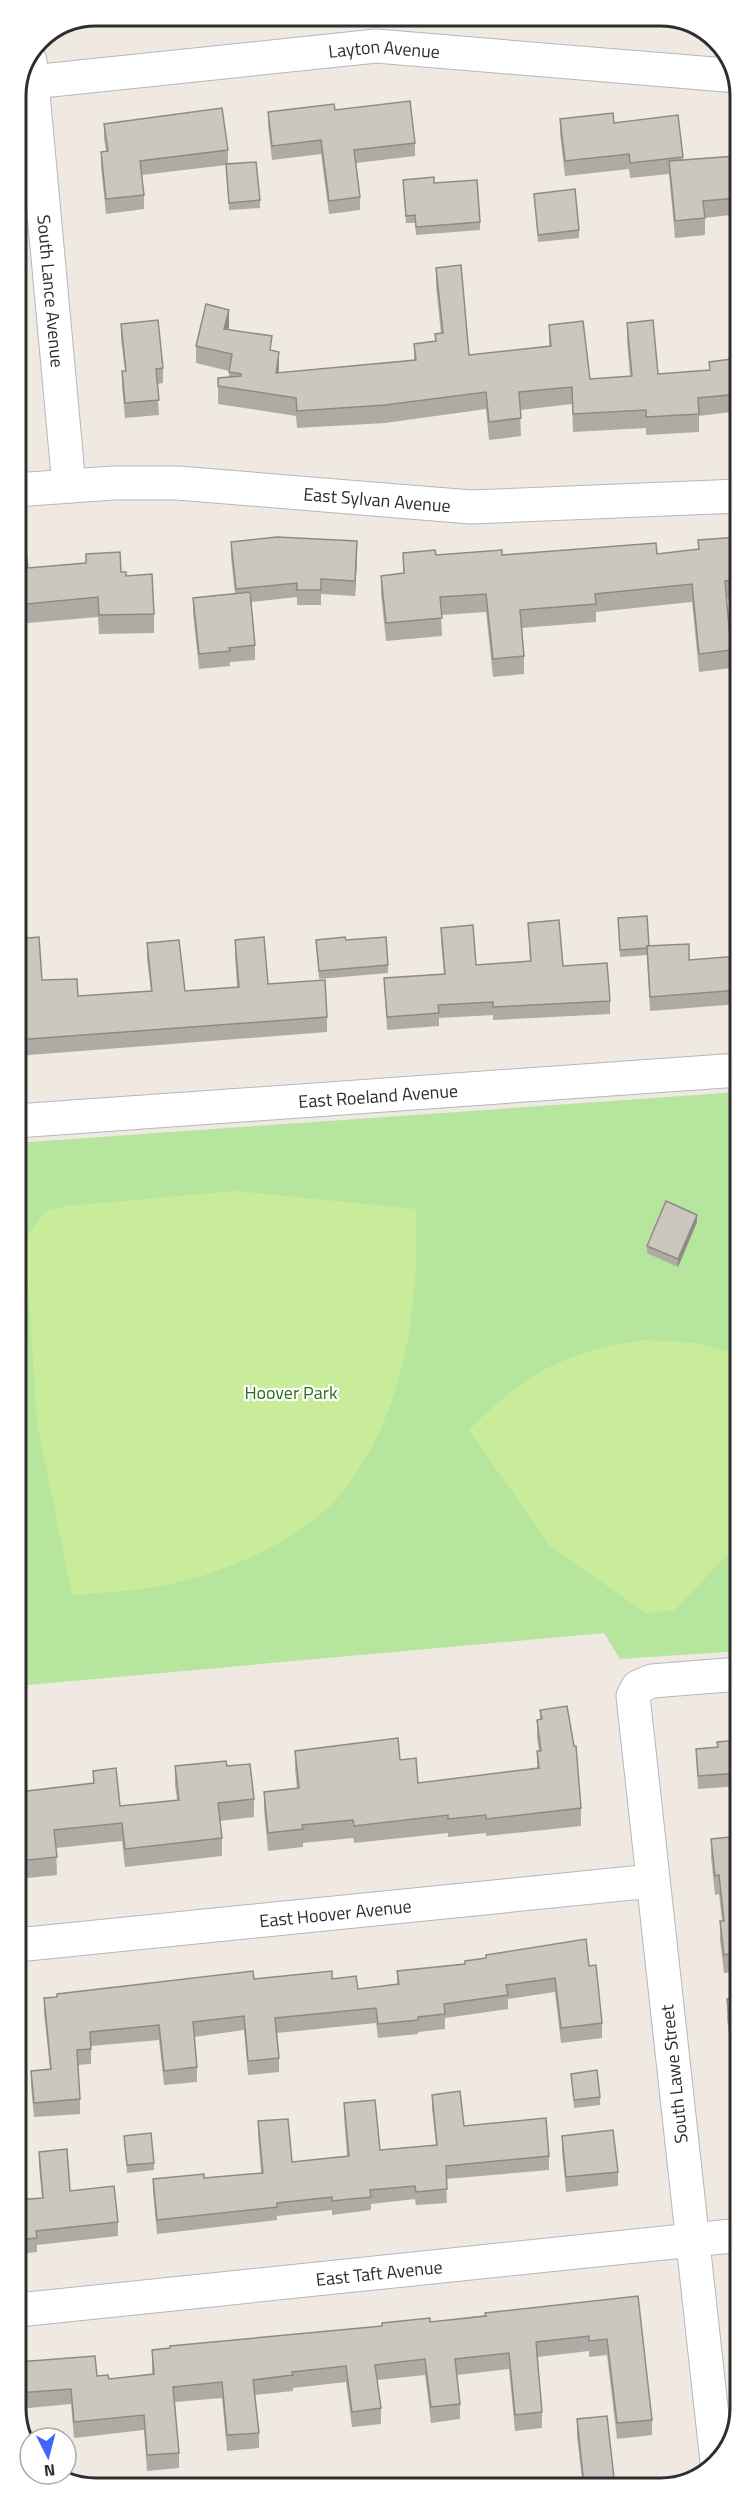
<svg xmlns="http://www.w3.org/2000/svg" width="756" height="2504" viewBox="0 0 756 2504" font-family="'Titillium Web',sans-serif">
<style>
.green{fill:#b6e59e}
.pitch{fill:#c9ec9a}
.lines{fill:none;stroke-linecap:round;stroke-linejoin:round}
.minor-casing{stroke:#b4b7c1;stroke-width:35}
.minor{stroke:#fff;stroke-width:33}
.wall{fill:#afaba4}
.shaded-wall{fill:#8e8b86}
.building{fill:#cbc7bf;stroke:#8e8b86;stroke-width:1.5}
.labels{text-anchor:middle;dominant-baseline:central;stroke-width:4.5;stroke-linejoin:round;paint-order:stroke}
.street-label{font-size:18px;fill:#2e2e2e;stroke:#fff}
.park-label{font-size:18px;fill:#2c6e1b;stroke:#fff}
.rim{fill:none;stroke:#2e2e2e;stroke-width:3}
</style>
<rect width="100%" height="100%" fill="#efe9e1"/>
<path class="green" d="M739,1092L740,1651L620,1659L604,1633L17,1686L16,1143Z"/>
<g class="pitch">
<path d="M235,1191L416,1209C419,1307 406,1410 344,1490C308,1536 231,1571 175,1583C142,1591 106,1592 72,1595L37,1423L26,1254L28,1235L47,1210L67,1206Z"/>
<path d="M643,1340L699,1343L740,1355V1541L675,1610L646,1613L550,1546L469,1430C523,1374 566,1351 643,1340Z"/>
</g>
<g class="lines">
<g class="minor-casing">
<g id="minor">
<path id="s1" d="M30,61L69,486"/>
<path id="s2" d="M32,82L376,46L738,76"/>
<path id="s3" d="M15,490L113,483H178L471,507L739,496"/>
<path id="s4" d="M16,1121L739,1070"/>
<path id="s5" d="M17,1945L652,1881"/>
<path id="s6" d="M18,2310L741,2235"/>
<path d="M717,2462L633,1696L638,1687L652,1681L740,1674"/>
</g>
</g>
<use href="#minor" class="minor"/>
</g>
<g class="wall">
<path d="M335,110L415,143V156L356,163L360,197V210L329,214L321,154L272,160L268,125V112Z"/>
<path d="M678,115L683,160L734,156L733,128H738V214L705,218V235L675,238L669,174L630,178L629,169L565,176L560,134V119L614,123Z"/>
<path d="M104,124L228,150V164L260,200V208L229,210L226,165L142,175L144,195V209L106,214L101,167V152L106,151L104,139Z"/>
<path d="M403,180L434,183L480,222V230L416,235L415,223H406Z"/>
<path d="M534,194L579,230V238L538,242Z"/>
<path d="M436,268L469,355L549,346V325L590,379L630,376L627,341V323L658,374L709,370V362L739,358V411L699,416V432L646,435V428L573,432L572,404L520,410L521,436L489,440L486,409L385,423L297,428L296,416L218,404V378L229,377V371L196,363V346L229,327L228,329L272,351L279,369L278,373L414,360V344L435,341V334H441L436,286Z"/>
<path d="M121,324L163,368V383L157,384L159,415L125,418L122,386V371H125L121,339Z"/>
<path d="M739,537V598L726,599L731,650V668L699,672L692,602L596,612V622L521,628L524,656V674L493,677L486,612L441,615L442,636L386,641L381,594V576L403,573V553L436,555L657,554L698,549V540Z"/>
<path d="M231,542L357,556L355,596L321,594V605H297V597L251,602L255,645V660L230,662V666L199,669L193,613V598L235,594L231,557Z"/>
<path d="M16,546L28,568L86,563V554L121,572L126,576L154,614V633L99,634L98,617L16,624Z"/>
<path d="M618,918L649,946L689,960L739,956V1004L650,1011L647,955L620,957Z"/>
<path d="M528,923L563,966L610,1001V1014L493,1020V1015L439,1018V1026L387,1030L384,978L444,974L441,941V928L476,965L530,961Z"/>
<path d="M17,939L42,980L78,996L151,991L147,959V943L185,991L237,987L235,956V940L268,984L327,1017V1032L16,1056V965L18,964Z"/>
<path d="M316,940H346L388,965V973L319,979Z"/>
<path d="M697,1222L678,1267L647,1253V1246Z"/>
<path d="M540,1710L581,1808V1826L486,1836V1833L448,1837V1833L354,1843L353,1838L303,1843V1847L268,1851L264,1810V1792L297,1789L295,1769V1751L400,1760L418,1783L537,1768V1751H539L537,1738V1720L540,1719Z"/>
<path d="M740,1740V1786L698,1789L696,1749L717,1747V1742Z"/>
<path d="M175,1766H227L254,1799V1817L220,1821L222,1838V1856L125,1867L122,1841L56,1848L57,1875L17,1879V1828H21L19,1810V1792L93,1784V1771L120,1806L177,1800L175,1785Z"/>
<path d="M740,1836L741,2110L740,2086L738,2062L732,2063L727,2018V1999L735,1998L732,1972L724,1973L720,1940V1921H722L719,1894L715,1895L711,1857V1839Z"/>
<path d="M589,1966L602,2023V2038L561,2043L555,1992L508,1999V2009L445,2018V2029L418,2032V2034L378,2038L376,2023L277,2033L279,2058V2072L248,2075L244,2030L194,2037L197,2067V2082L164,2085L159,2040L91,2046V2064L78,2065L80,2099V2114L34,2117L31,2085V2071L50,2069L44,2013V1998L254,1979H332L358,1989L397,1985V1971Z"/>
<path d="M571,2074L600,2097V2105L574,2108Z"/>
<path d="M432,2095L464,2126L549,2156V2170L446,2179L447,2203L416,2205L415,2199L371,2204V2210L332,2215V2210L277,2216V2220L157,2234L153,2192V2179L204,2178L261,2173L258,2135V2121L292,2162L347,2156L344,2117V2103L380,2150L436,2145L432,2108Z"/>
<path d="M736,2123H741V2176H740L736,2142Z"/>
<path d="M124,2136L154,2163V2170L127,2173Z"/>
<path d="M562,2136L618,2172V2186L566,2192L562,2151Z"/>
<path d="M39,2152L70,2191L118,2222V2236L37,2245V2252L17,2254V2200L42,2198L39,2166Z"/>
<path d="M638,2296L652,2420V2435L617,2439L607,2355L589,2357V2351L537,2357L542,2412V2428L515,2431L509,2369L457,2375L460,2404V2419L431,2423L425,2375L377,2380L381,2408V2424L352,2427L346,2382L293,2388V2391L255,2395L259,2433V2448L227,2451L222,2398L175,2402L179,2453V2468L147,2471L144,2430L74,2438L71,2404L18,2409V2362L109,2379L152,2374V2350L430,2322Z"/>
<path d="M577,2419L615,2487H583L577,2437Z"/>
</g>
<g class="shaded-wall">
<path d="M229,310V327L224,346V329Z"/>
<path d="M279,352V369L276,391V373Z"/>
<path d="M357,541V556L355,596V581Z"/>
<path d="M697,1215V1222L678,1267V1259Z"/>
</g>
<g class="building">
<path d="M410,101L415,143L354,150L360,197L329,201L321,140L272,146L268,112L334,104L335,110Z"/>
<path d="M222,108L228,150L140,161L144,195L106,199L101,152L108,151L104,124Z"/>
<path d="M613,113L614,123L678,115L683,157L630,163L629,154L565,161L560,119Z"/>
<path d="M733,128H738V198L703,201L705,218L675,221L669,161L736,156Z"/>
<path d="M256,162L260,200L229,203L226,164Z"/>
<path d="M434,177V183L477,180L480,222L416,227L415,215L406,216L403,180Z"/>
<path d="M575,189L579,230L538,235L534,194Z"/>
<path d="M461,265L469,355L551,346L549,325L583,321L590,379L632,376L627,323L653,320L658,374L710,370L709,362L739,358V394L698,398L699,414L646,417V410L573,414L572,387L519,392L521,418L489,422L486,392L385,405L297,411L296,398L218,386V378L241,376V374L229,372L232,354L196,346L206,304L229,310L224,329L272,336L270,350L279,352L276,373L416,360L414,344L436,341L435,334L443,333L436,268Z"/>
<path d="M158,320L163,368L156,369L159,400L125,403L122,371H126L121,324Z"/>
<path d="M277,537L357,541L355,581L321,579V590H297V583L236,589L231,542Z"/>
<path d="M739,537V579L725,581L731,650L699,654L692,584L595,594L596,604L520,610L524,656L493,659L486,594L440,597L442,618L386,623L381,576L404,573L403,553L435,550L436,555L502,550V555L656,543L657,554L699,549L698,540Z"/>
<path d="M25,545L28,568L86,563V554L120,552L121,572H126V576L152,574L154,614L99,615L98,597L16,605V546Z"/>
<path d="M250,592L255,645L229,648L230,651L199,654L193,598Z"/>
<path d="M647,916L649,946H647V948L620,950L618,918Z"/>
<path d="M559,920L563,966L607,963L610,1001L493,1007V1002L438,1005L439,1013L387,1017L384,978L445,974L441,928L473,925L476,965L531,961L528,923Z"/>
<path d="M39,937L42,980L77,979L78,996L152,991L147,943L179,940L185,991L239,987L235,940L264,937L268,984L325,980L327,1017L16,1040V965L19,964L17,939Z"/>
<path d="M345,937L346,940L386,937L388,965L319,971L316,940Z"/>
<path d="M689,944V960L739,956V990L650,997L647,946Z"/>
<path d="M666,1201L697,1215L678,1259L647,1246Z"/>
<path d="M567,1706L574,1746H576L581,1808L486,1819V1815L448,1819V1815L354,1826L353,1820L302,1825L303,1829L268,1833L264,1792L299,1788L295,1751L398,1738L400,1760L416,1758L418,1783L539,1768L537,1751H541L537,1720L542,1719L540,1710Z"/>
<path d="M740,1740V1773L698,1776L696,1749L718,1747L717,1742Z"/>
<path d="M226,1761L227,1766L250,1764L254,1799L218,1803L222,1838L125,1849L122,1823L54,1830L57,1857L17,1861V1828H23L19,1792L94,1783L93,1771L116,1768L120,1806L179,1800L175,1766Z"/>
<path d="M740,1836L741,2070L738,2044H732L727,1999L737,1998L732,1953L724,1955L720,1921H724L719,1875L715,1876L711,1839Z"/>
<path d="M586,1939L589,1966L596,1965L602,2023L561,2028L555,1978L506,1985L508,1995L444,2004L445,2014L418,2017V2020L378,2024L376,2008L275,2018L279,2058L248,2061L244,2016L193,2022L197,2067L164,2071L159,2025L90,2032L91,2049L77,2050L80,2099L34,2103L31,2071L51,2069L44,1998L57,1997V1994L253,1971L254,1979L332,1971V1979L356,1976L358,1989L399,1984L397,1971L465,1964V1961L486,1958V1955Z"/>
<path d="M597,2070L600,2097L574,2100L571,2074Z"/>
<path d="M460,2091L464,2126L546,2118L549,2156L446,2166L447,2189L416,2192L415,2186L370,2190L371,2197L332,2201V2197L277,2203V2207L157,2220L153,2179L204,2174V2178L263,2173L258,2121L288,2119L292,2162L349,2156L344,2103L375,2100L380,2150L437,2145L432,2095Z"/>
<path d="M736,2123H741V2157H740Z"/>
<path d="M613,2130L618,2172L566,2177L562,2136Z"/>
<path d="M151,2133L154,2163L127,2165L124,2136Z"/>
<path d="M67,2149L70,2191L114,2186L118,2222L36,2231L37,2238L17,2240V2200L43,2198L39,2152Z"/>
<path d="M638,2296L652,2420L617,2423L607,2339L589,2341V2336L536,2342L542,2412L515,2415L509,2353L455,2359L460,2404L431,2407L425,2359L375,2365L381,2408L352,2412L346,2366L292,2372L293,2375L253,2380L259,2433L227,2435L222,2382L173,2387L179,2453L147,2455L144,2415L74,2422L71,2389L18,2393V2362L95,2356L97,2376L108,2375L109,2379L154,2374L152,2350L170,2348V2346L382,2326V2323L430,2318V2322L486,2316L485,2313Z"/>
<path d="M607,2416L615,2487H595L594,2485L584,2486L577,2419Z"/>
<path d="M659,2482L660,2486H623Z"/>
</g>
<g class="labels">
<g class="street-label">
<text stroke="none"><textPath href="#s2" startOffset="354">Layton Avenue</textPath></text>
<text stroke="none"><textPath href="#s1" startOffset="231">South Lance Avenue</textPath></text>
<text stroke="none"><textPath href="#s3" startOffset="363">East Sylvan Avenue</textPath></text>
<text stroke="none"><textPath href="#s4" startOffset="363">East Roeland Avenue</textPath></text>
<text stroke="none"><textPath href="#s5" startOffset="320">East Hoover Avenue</textPath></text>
<text transform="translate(674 2074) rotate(-96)">South Lawe Street</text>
<text stroke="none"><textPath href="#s6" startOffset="363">East Taft Avenue</textPath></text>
</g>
<g class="park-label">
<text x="291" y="1392">Hoover Park</text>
</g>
</g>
<path d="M0 0H756V2504H0ZM96 26H660A70 70 0 0 1 730 96V2408A70 70 0 0 1 660 2478H96A70 70 0 0 1 26 2408V96A70 70 0 0 1 96 26Z" fill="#fff" fill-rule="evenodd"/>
<path class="rim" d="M96 26H660A70 70 0 0 1 730 96V2408A70 70 0 0 1 660 2478H96A70 70 0 0 1 26 2408V96A70 70 0 0 1 96 26Z"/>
<g transform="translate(48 2456) rotate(174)"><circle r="28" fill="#ffffff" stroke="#ababab" stroke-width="1.5"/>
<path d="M0-4.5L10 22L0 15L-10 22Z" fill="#4264fb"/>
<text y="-9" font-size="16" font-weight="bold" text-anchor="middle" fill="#2e2e2e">N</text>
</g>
</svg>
